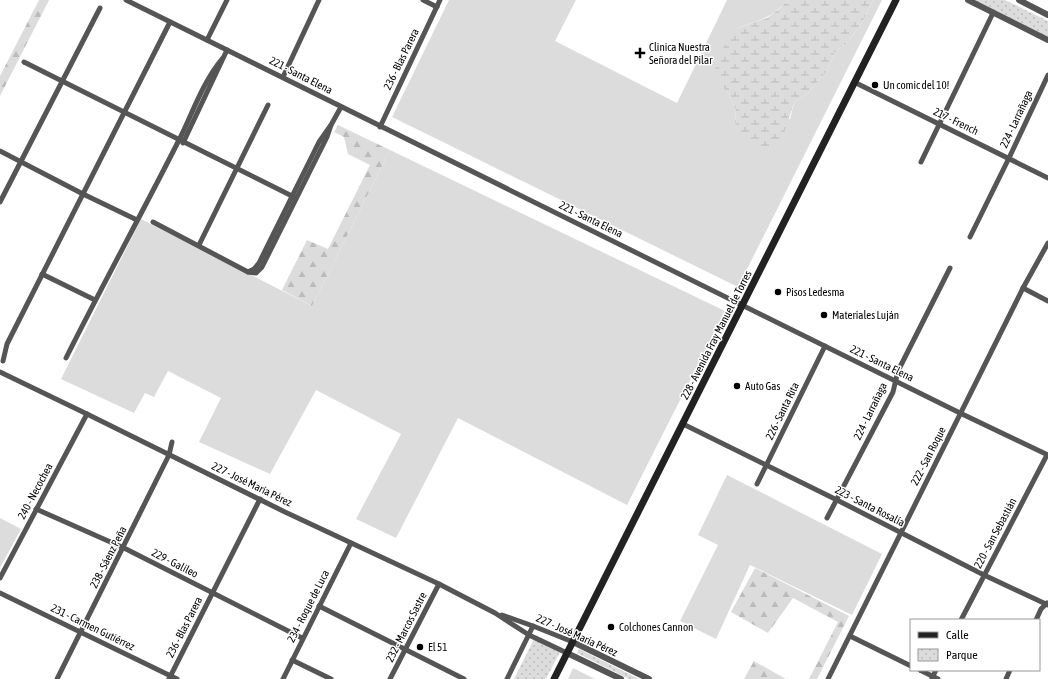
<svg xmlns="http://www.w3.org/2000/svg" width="1048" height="679" viewBox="0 0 1048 679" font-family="'Asap Condensed',sans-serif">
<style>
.green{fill:#dcdcdc}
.forest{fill:url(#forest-firs)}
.wetland{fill:url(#wetland-marsh)}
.park{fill:url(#park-dots)}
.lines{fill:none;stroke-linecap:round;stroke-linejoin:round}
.minor{stroke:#555;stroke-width:5}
.tertiary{stroke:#555;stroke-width:6}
.secondary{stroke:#222;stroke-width:7}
.poi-dot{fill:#000;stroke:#fff;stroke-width:1.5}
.labels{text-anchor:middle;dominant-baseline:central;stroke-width:3;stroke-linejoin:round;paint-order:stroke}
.poi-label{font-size:11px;fill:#000;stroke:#fff;text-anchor:start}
.street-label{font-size:11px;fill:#000;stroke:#fff}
</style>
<defs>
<pattern id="forest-firs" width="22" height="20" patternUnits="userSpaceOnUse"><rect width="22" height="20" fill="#dcdcdc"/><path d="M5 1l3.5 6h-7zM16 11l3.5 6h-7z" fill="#bbb"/></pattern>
<pattern id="wetland-marsh" width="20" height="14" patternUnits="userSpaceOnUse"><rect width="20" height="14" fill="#dcdcdc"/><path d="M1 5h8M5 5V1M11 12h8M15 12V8" fill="none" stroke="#bbb"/></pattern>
<pattern id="park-dots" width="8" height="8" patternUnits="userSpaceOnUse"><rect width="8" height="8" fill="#dcdcdc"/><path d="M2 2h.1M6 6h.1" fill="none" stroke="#bbb" stroke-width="1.8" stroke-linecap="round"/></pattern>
</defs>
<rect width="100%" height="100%" fill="#fff"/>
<g class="green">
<path d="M449,0H576L555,41L677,103L727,0H788C771,18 761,20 738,28L714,74L728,93L736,110L735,122L790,119L794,103L808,93L827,71L835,52L847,43L862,23L873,0H882L738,287L392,117Z"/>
<path d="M390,150L725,311L627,505L458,418L396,538L356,519L401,434L316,390L270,474L199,442L221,398L168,371L154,397L145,393L134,413L61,379L141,219L312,306Z"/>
<path d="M727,475L882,554L852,615L750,565L716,639L680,621L718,545L698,535Z"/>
<path d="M0,518L21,529L0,568Z"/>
<path d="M573,668L595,679H568Z"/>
</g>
<g class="forest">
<path d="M39,0H49L0,96V76Z"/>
<path d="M338,125L390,150L312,306L282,290L307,240L328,249L370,165L348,154L344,137L334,132Z"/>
<path d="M755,568L849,616L817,679H809L838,622L793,598L768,633L731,612Z"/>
<path d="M754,661L786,679H744Z"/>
</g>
<path class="wetland" d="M788,0H873L862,23L847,43L835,52L827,71L808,93L794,103L781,142L769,152L758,150L744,137L735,122L736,110L728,93L713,75L723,48L738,28L767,18L779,9Z"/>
<g class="park">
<path d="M972,0H1005L1048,21V37Z"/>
<path d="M536,635L562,648L546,679H514Z"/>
<path d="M579,649L639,679H629L577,653Z"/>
</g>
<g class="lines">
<g class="minor">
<path d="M126,0L960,413L1048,455"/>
<path d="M423,0L437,7"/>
<path d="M207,40L227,0"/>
<path d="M24,62L296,198"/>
<path d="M283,77L319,0"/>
<path d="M854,82L1048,178"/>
<path d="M380,127L440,0"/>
<path d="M183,143L227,50"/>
<path d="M0,151L83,194L137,220"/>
<path d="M921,162L993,13"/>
<path d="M0,202L100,8"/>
<path d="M153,222L248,272L256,273L262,267L327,137L331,125"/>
<path d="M970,237L1009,158L1048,75"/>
<path d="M199,245L268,105"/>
<path d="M248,272L254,269L259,263L319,142L331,125L341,107"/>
<path d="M42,274L95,300"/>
<path d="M1023,288L1048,301"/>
<path d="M66,358C102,286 141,215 178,142C192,115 202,83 222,59"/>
<path d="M3,361L7,344L170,22"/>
<path d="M0,372L87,414L285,512L439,584L495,613L529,635L567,653"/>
<path d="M683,424L837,500L984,575L1048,605"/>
<path d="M757,484L825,346"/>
<path d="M36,509L124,548L302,638"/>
<path d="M827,518L893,392L898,371L950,268"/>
<path d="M0,578L87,414"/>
<path d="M0,593L177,679"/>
<path d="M319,606L464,679"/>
<path d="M502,615L533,626L573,642"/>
<path d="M961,620L1047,455"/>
<path d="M1036,620L1041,609L1047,603"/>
<path d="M850,636L911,666"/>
<path d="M292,660L331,679"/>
<path d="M920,670L938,679"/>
<path d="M932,678L936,670"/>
<path d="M57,679L169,455L172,442"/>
<path d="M169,679L260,499"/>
<path d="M283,679L351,543"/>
<path d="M390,679L439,584"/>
<path d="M507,679L533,626"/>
<path d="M828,679L1023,288L1048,243"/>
<path d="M1006,679L1010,670"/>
</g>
<g class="tertiary">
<path d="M968,0L1048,40"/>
<path d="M1019,0L1048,15"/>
<path d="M573,642L649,679"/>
<path d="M567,653L621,679"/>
</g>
<path class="secondary" d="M554,679L896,0"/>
</g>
<g class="poi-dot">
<path d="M638 47h4v4h4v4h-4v4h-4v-4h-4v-4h4z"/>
<circle cx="875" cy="85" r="4"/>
<circle cx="778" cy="292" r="4"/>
<circle cx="824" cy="315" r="4"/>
<circle cx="737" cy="386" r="4"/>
<circle cx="611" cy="627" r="4"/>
<circle cx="420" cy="647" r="4"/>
</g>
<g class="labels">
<g class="poi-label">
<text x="649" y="47">Clinica Nuestra<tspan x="649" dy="13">Señora del Pilar</tspan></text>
<text x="883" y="85">Un comic del 10!</text>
<text x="786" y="292">Pisos Ledesma</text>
<text x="832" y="315">Materiales Luján</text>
<text x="745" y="386">Auto Gas</text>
<text x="619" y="627">Colchones Cannon</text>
<text x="428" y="647">El 51</text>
</g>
<g class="street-label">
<text transform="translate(401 59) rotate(-64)">236 - Blas Parera</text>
<text transform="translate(301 75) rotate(27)">221 - Santa Elena</text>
<text transform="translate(1016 119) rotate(-65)">224 - Larrañaga</text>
<text transform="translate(956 121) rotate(26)">217 - French</text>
<text transform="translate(591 219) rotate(26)">221 - Santa Elena</text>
<text transform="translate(716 335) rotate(-63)">228 - Avenida Fray Manuel de Torres</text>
<text transform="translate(882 363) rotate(26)">221 - Santa Elena</text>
<text transform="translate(782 411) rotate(-64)">226 - Santa Rita</text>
<text transform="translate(870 411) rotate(-64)">224 - Larrañaga</text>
<text transform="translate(928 456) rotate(-63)">222 - San Roque</text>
<text transform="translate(252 484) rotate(26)">227 - José María Pérez</text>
<text transform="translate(35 491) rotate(-62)">240 - Necochea</text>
<text transform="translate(870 506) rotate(27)">223 - Santa Rosalía</text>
<text transform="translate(995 533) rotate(-62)">220 - San Sebastián</text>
<text transform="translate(108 557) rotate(-63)">238 - Sáenz Peña</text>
<text transform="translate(175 563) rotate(27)">229 - Galileo</text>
<text transform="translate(308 606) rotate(-63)">234 - Roque de Luca</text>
<text transform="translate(93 627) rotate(26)">231 - Carmen Gutiérrez</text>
<text transform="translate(184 627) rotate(-63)">236 - Blas Parera</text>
<text transform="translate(406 627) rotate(-63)">232 - Marcos Sastre</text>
<text transform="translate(577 635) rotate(24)">227 - José María Pérez</text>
</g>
</g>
<rect x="910" y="619" width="130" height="52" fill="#ffffff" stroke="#999999"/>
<rect x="918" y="632" width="20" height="6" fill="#222222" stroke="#999999"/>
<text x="946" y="639" font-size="12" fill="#000000">Calle</text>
<rect x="918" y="649" width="20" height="12" fill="url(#park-dots)" stroke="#999999"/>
<text x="946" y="659" font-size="12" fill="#000000">Parque</text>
</svg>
